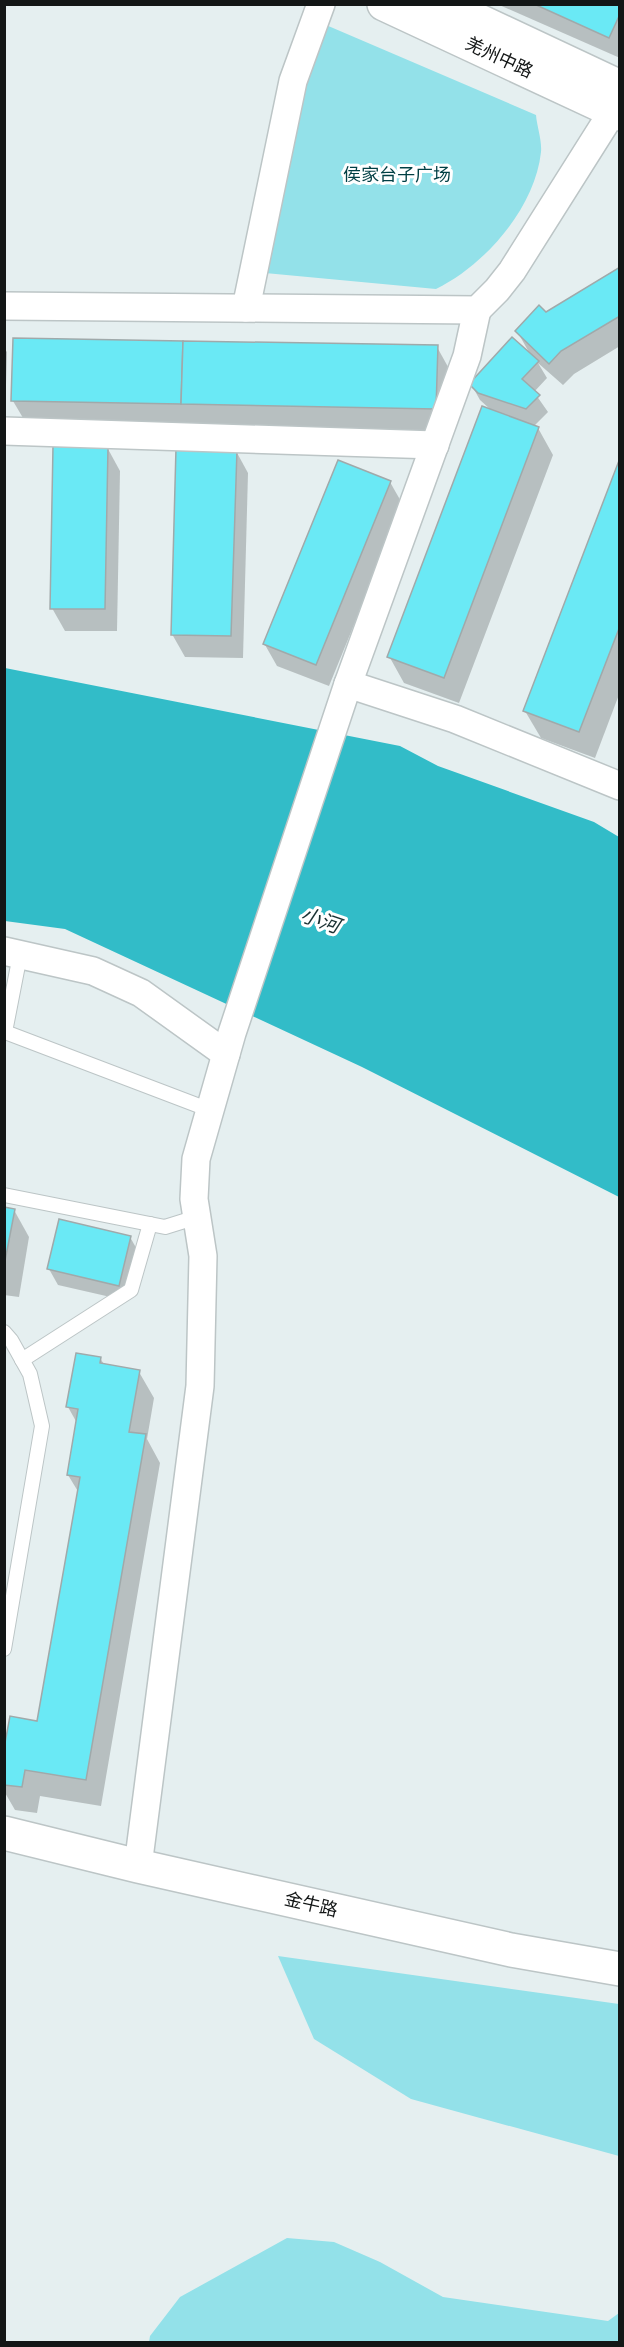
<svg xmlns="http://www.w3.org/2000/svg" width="624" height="2347" viewBox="0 0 624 2347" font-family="'Source Sans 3','Noto Sans SC',sans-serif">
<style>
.green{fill:#93e1e9}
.water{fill:#32bcc8}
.shadow{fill:#0003}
.building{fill:#6ae9f5;stroke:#a0a9aa;stroke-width:1.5}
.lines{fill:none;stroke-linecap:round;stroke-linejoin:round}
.lane-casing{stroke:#bcc5c6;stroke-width:16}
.street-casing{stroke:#bcc5c6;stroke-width:30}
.secondary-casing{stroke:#bcc5c6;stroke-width:36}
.lane{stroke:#fff;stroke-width:14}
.street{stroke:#fff;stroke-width:27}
.secondary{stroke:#fff;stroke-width:33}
.labels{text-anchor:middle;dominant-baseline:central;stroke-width:6;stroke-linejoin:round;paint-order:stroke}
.street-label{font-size:18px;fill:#131616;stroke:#fff}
.park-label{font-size:18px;fill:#003f44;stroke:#fff}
.water-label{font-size:20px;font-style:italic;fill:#1a3133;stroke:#fff}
</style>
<rect width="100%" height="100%" fill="#e5eff0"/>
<g class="green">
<path d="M326,25L536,115C537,127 542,140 541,152C535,208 485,265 436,289L265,273L300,95Z"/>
<path d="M278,1956L619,2004V2156L411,2099L314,2039Z"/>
<path d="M287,2238L334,2242L380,2262L443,2297L608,2321L619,2313V2342H149L150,2336L180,2297Z"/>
</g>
<path class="water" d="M5,668L400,746L438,766L594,822L619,837V1197L362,1067L65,929L5,921Z"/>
<g class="shadow">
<path d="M497,4H620V58Z"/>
<path d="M620,268V346L574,374L563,385L538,363L547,378L534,392L548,412L533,427L538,428L553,455L459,703L404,683L389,656L491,410L480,400L471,384L530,354L517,331Z"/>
<path d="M437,347L452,374L451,435L26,423L13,401Z"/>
<path d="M4,348L7,352L5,416H4Z"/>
<path d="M108,449L120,471L117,631H65L52,608Z"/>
<path d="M236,451L248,473L243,658L185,657L172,634Z"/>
<path d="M620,462V692L595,758L541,738L525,711Z"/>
<path d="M390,482L403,505L329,686L277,666L264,643Z"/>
<path d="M4,1209L14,1210L29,1237L19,1297L4,1295Z"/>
<path d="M130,1237L139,1253L128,1301L58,1285L49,1269Z"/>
<path d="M100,1358L105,1366L139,1372L154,1398L147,1439L160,1463L101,1806L40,1796L37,1813L15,1810L4,1791V1756L38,1722L79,1493L68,1475L77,1423L68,1407Z"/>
</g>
<g class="building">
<path d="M534,4H620V14L609,38Z"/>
<path d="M620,267V316L561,351L549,364L515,331L539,305L546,312Z"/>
<path d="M512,337L539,361L522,379L540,395L526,409L478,393L469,384Z"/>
<path d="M13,338L183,341L181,404L11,401Z"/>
<path d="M183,341L438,345L436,409L181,404Z"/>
<path d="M482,406L539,427L444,678L387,657Z"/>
<path d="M53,446L108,447L105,609H50Z"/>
<path d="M176,448L237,450L231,636L171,635Z"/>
<path d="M620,458V626L579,732L523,711Z"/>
<path d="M338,460L391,481L316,665L263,644Z"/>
<path d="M4,1207L15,1209L4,1266Z"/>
<path d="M59,1219L131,1236L119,1286L47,1269Z"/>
<path d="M76,1353L101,1357L100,1363L140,1370L129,1432L146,1434L86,1780L25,1770L22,1787L4,1785V1748L10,1716L37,1721L80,1477L67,1475L78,1409L66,1407Z"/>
</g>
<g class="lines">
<g class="lane-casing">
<g id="lane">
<path d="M20,955L5,1032L210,1110"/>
<path d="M4,1195L165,1227L197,1217"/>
<path d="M4,1332L11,1340L30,1374L42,1426L4,1649"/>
<path d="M22,1360L131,1290L150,1224"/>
</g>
</g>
<g class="street-casing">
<g id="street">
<path d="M4,306L477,310L497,290L512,271L613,111"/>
<path d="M246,308L293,81L321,4"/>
<path d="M4,431L435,445"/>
<path d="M348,684L455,719L620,786"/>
<path d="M4,951L93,971L141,993L226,1054"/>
<path d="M138,1866L200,1386L203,1256L194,1199L196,1159L232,1033L348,684L467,356L477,310"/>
</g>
</g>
<g class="secondary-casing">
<g id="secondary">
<path d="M384,4L620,114"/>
<path d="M443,4L620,87"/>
<path d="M4,1833L138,1866L511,1950L620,1969"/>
</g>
</g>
<use href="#lane" class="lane"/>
<use href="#street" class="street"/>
<use href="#secondary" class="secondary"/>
</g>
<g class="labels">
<g class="street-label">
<text transform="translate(499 58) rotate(25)">羌州中路</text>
<text transform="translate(311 1905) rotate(13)">金牛路</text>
</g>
<g class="park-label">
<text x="397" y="175">侯家台子广场</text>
</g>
<g class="water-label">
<text transform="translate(320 921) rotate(19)">小河</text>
</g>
</g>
<rect width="624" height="2347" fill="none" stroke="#131616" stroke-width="12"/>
</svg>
